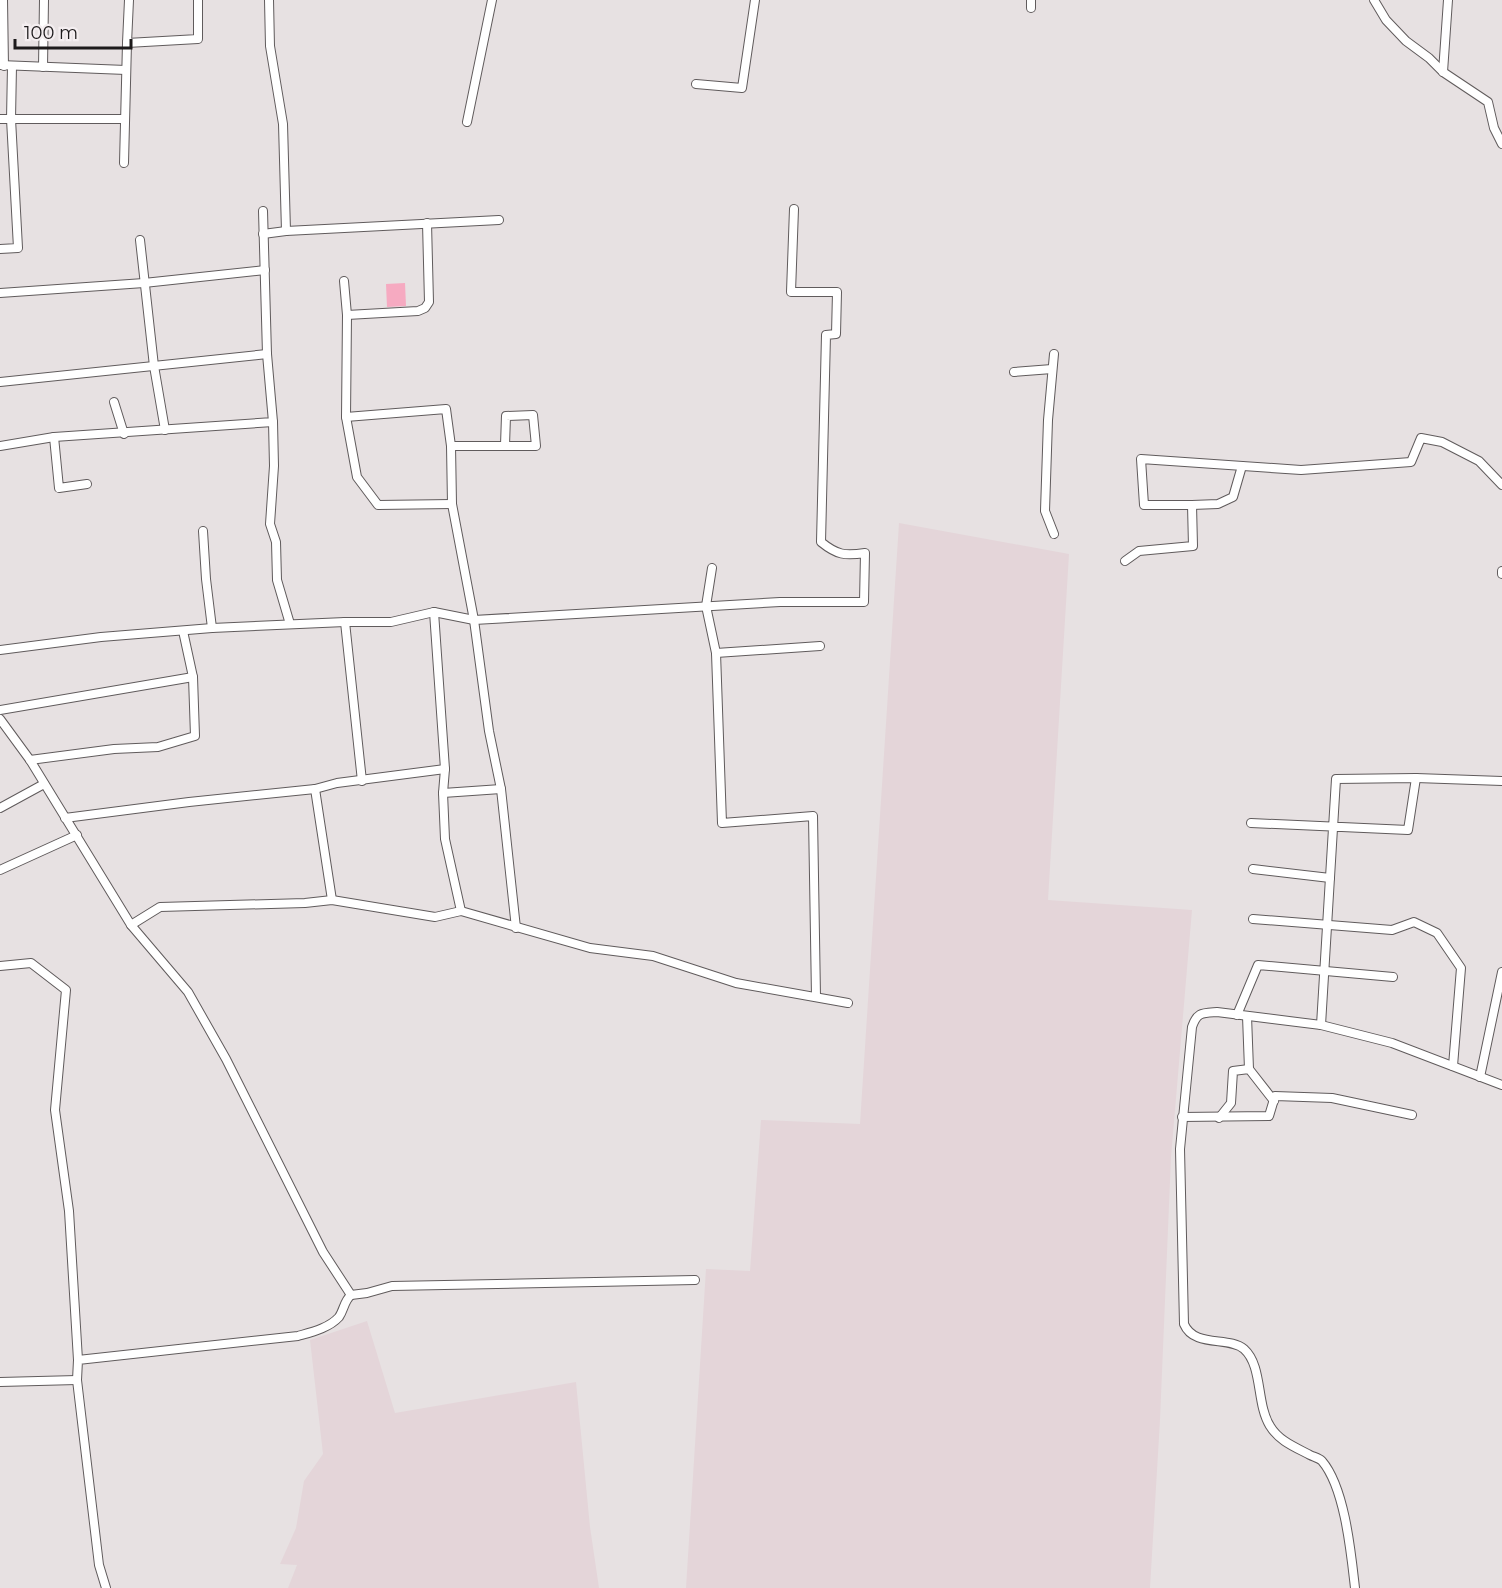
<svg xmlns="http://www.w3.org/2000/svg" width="1502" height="1588" viewBox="0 0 1502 1588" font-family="Montserrat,sans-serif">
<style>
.built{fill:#e4d5d9}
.green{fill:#f6aac1}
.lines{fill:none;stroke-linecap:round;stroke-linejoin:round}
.minor-casing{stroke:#605b5c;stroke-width:10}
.minor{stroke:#fff;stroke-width:8}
</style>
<rect width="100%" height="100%" fill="#e7e1e2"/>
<g class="built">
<path d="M899,523L1069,554L1048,900L1192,910L1171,1157L1160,1420L1150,1588H686L706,1269L750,1271L761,1120L860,1124Z"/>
<path d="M367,1321L395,1413L576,1382L590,1527L599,1588H288L297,1565L280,1564L296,1528L304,1481L323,1454L310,1340Z"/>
</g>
<path class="green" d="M405,283L406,306L387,307L386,284Z"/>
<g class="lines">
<g class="minor-casing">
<g id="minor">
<path d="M3,0L4,66"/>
<path d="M269,0L270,46L283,124L286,231"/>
<path d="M1374,0L1386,20L1406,41L1429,58L1443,72L1488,102L1494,128L1502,144"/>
<path d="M1031,8V0"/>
<path d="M127,43L129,0"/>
<path d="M0,65L126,70"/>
<path d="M43,67L44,0"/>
<path d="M1443,72L1448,0"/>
<path d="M696,84L742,88L755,0"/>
<path d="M0,119H125"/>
<path d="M467,122L492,0"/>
<path d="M124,163L127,43L198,39V0"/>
<path d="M263,234L286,231L499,220"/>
<path d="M140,240L154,366L165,430"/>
<path d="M0,249L18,248L11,119L12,66"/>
<path d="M344,281L347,315L346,417L357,477L378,505L452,504"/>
<path d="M0,293L144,283L265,270"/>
<path d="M347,315L418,311L425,308L429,302L427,223"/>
<path d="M1014,372L1052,369"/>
<path d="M0,382L267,354"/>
<path d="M114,402L124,434"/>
<path d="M346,417L446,409L451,446L452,504L474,620L489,731L501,789L516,928"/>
<path d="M273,422L274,466L270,524L276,542L277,580L290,624"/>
<path d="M54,437L59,488L87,484"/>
<path d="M0,446L54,437L273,422L267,354L263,211"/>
<path d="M451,446H536L533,415L506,416L505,445"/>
<path d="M1192,505L1218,504L1233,497L1242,466"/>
<path d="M203,531L206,579L212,628"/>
<path d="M1054,534L1045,511L1048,420L1054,354"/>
<path d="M1125,561L1139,551L1193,546L1192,505H1144L1141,459L1301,470L1411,462L1421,438L1442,442L1479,461L1502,485"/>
<path d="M712,568L706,606L716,653L722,823L813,816L816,997"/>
<path d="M1502,571V574"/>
<path d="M434,612L445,769L443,793L445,839L461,911"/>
<path d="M345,622L362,781"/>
<path d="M0,650L101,637L212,628L345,622H391L434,612L474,620L780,602H864L865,553C845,556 837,555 821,542L826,335L836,334L837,292H791L794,209"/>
<path d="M716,653L820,646"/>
<path d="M0,710L193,677"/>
<path d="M0,719L30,760L131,925L188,992L226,1059L323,1252L351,1295L367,1293L392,1286L695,1280"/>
<path d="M30,760L114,749L158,747L195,736L193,677L183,631"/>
<path d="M1416,778L1502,781"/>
<path d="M315,789L332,900"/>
<path d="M443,793L501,789"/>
<path d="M0,808L44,784"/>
<path d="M65,818L189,802L315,789L337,783L445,769"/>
<path d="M1251,823L1408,830L1416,778L1336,779L1321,1025"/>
<path d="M1253,869L1330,878"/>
<path d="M0,870L77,835"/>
<path d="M1253,919L1392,930L1414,922L1437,933L1461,968L1453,1066"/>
<path d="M131,925L160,907L305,903L332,900L435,917L461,911L590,948L653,956L736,983L848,1003"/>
<path d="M0,966L31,963L66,990L55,1110L69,1211L78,1360"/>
<path d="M1237,1015L1258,965L1393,977"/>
<path d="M1247,1016L1249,1069"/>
<path d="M1480,1077L1502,972"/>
<path d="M1182,1117L1269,1116L1275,1096L1332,1098L1412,1115"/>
<path d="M1219,1118L1231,1103L1233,1071L1249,1069L1274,1101"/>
<path d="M0,1382L77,1380"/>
<path d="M106,1588L99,1565L77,1380L78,1360L298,1336C312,1332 329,1328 339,1317C344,1310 344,1301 351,1295"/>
<path d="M1355,1588C1351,1553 1345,1488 1322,1461C1319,1458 1314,1457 1310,1455C1295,1447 1279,1441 1270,1426C1256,1404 1263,1366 1244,1349C1229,1336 1194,1348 1184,1324L1180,1149L1192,1027C1197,1012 1202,1013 1217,1012L1321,1025L1392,1043L1502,1085"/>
</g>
</g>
<use href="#minor" class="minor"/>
</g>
<path d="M15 39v9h116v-9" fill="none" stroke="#1d1a1b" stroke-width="3"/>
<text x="24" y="39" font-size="18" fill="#1d1a1b" stroke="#f4eef0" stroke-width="4.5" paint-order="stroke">100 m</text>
</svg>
